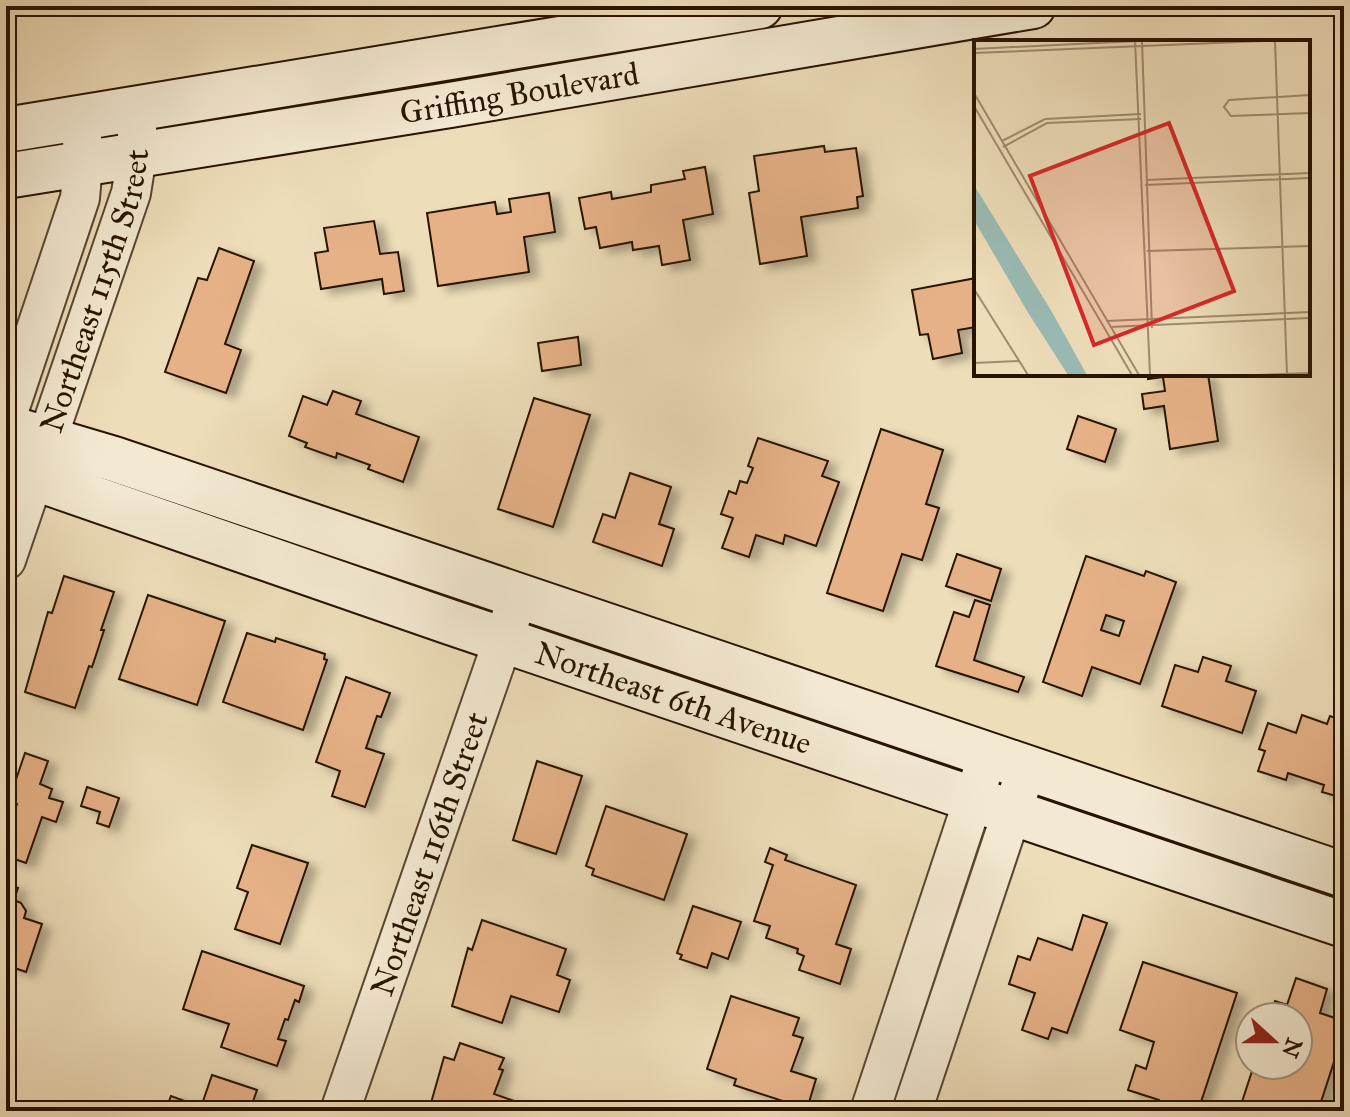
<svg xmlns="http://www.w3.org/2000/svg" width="1350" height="1117" viewBox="0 0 1350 1117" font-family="'IM FELL Great Primer',serif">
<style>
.building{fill:#e6b187;stroke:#281302;stroke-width:2;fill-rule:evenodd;filter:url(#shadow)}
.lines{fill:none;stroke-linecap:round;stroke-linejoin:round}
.street-casing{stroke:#594630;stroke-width:42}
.secondary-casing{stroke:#281302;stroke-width:48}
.street{stroke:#f3e9d1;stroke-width:38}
.secondary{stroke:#f3e9d1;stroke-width:44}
.labels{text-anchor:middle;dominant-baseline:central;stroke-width:8;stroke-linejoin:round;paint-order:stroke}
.street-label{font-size:32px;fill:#281302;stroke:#f3e9d1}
.inset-road{fill:none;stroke:#9e8c6f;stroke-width:2}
.view{fill:#d62828;fill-opacity:0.15;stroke:#d62828;stroke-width:4}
.inset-edge{fill:none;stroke:#281302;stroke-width:4}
</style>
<defs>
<filter id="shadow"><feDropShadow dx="9" dy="5" stdDeviation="4" flood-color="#0004"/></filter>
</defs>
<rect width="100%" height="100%" fill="#edddb8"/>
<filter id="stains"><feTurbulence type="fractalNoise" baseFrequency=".0025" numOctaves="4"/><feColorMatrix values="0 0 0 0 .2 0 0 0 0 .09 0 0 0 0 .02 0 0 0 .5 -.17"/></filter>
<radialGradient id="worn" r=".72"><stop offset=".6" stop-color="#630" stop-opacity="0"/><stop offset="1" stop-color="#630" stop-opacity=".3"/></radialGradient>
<g class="building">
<path d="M824,146L825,152L856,148L863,196L857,197L858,208L801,217L807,256L760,264L749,193L759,191L754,156Z"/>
<path d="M705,167L713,214L683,220L690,260L662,265L659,246L633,250L632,242L600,248L596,227L585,229L579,198L611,192L612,199L651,192V185L685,179L683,171Z"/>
<path d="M549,193L555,232L524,237L529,272L438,286L427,213L495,202L497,214L511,212L509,199Z"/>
<path d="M374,221L380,254L398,252L404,291L384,294L382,279L321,289L315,253L328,251L324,228Z"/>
<path d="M219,248L254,261L225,344L241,350L226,393L165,372L198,278L207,280Z"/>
<path d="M976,278V327L958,330L962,353L933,359L928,334L920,335L912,290Z"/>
<path d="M578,337L581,365L542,371L538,343Z"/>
<path d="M1148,374H1208L1218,441L1170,449L1164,406L1144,409L1142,394L1165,391L1163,377L1148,379Z"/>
<path d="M333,391L361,401L356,414L419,437L403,482L368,469L370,465L337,453L336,458L305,447L307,443L289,436L303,396L327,405Z"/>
<path d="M534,398L590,415L553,527L498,509Z"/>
<path d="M1078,416L1116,429L1105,462L1067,449Z"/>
<path d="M881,429L943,450L926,504L939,508L922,560L902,554L883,611L827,593Z"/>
<path d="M758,438L828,461L822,476L839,482L816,546L785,535L783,544L756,535L749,557L722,548L733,518L721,514L729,491L736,494L740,481L747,483L753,468L748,466Z"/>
<path d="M630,473L671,487L659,524L674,529L662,566L593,542L603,514L615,518Z"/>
<path d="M957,554L1001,569L991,601L946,586Z"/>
<path d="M1086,556L1144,576L1146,571L1176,582L1140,684L1092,667L1082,696L1043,682ZM1106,615L1124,621L1119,636L1101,630Z"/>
<path d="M64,576L114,592L101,630H104L98,649L92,667L89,666L75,708L25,692L48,612L52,613Z"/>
<path d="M148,595L225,621L197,705L119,679Z"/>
<path d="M975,600L990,605L974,660L1024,677L1018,692L936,666L954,612L969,617Z"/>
<path d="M247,633L275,642L276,638L325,654L324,659L327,660L303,730L223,702Z"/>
<path d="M1203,657L1231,666L1226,681L1256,691L1242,733L1162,706L1175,665L1198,672Z"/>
<path d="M346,677L390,693L381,717L377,716L366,748L384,754L365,807L332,796L340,771L316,762Z"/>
<path d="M1302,715L1327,724L1330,716L1344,721L1343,798L1322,792L1324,785L1288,773L1286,780L1258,771L1265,751L1259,749L1268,723L1296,733Z"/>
<path d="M25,753L48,761L40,784L52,789L49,798L63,802L56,822L42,817L26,863L6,856V831L17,804L9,800Z"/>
<path d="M537,761L582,776L556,854L513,840Z"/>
<path d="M87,787L119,798L109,827L97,823L100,812L81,806Z"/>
<path d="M606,806L687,834L664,900L592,875L594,869L586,866Z"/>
<path d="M252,845L308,863L280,944L235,929L248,892L237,888Z"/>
<path d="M770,848L787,855L785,860L856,885L836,944L851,949L840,984L799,970L804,956L797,953L798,949L766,938L770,926L754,921L773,865L765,862Z"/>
<path d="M6,884L18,888L14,900L21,903L26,911L24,918L42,924L26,972L6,965Z"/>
<path d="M693,906L741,922L728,959L712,953L707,968L680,959L682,955L677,953Z"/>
<path d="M1083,915L1107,923L1067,1033L1052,1028L1048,1039L1022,1030L1035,993L1009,984L1018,956L1030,960L1038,938L1072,950Z"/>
<path d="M482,920L566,949L557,975L570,980L559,1012L511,996L502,1023L452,1006L468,948L472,950Z"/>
<path d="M202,951L304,986L299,1002L295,1000L288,1020L285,1019L278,1039L286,1041L277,1066L221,1047L229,1024L183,1009Z"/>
<path d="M1143,962L1237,993L1198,1111H1156L1159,1100L1128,1090L1136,1065L1146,1069L1154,1042L1120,1030Z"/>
<path d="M1296,978L1327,989L1320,1013L1344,1021V1031L1318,1111H1239L1254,1065H1298V1017H1270L1275,1001L1287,1005Z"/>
<path d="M731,996L799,1018L793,1035L803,1038L791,1071L816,1079L807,1109L734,1085L736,1079L707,1069Z"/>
<path d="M460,1043L504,1058L499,1069L503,1070L494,1094L543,1111L429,1110L444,1057L454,1060Z"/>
<path d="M212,1075L257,1090L250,1110L165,1111L171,1096L201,1107Z"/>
</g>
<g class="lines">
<g class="street-casing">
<g id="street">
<path d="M6,419L80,198L83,163L82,137"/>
<path id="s1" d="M6,560L131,193L137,155V128"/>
<path id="s2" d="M340,1111L518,597"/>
<path d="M870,1111L988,755"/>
<path d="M912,1111L1027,767"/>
</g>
</g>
<g class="secondary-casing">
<g id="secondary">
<path d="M6,130L760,6"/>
<path id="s3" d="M6,176L450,105L1033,6"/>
<path d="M6,427L114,459L1344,875"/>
<path id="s4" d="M6,468L447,621L1344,925"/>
</g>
</g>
<use href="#street" class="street"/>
<use href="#secondary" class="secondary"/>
</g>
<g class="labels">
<g class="street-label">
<text stroke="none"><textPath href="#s3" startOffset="520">Griffing Boulevard</textPath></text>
<text stroke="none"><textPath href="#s1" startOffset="284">Northeast 115th Street</textPath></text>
<text stroke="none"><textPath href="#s4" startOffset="706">Northeast 6th Avenue</textPath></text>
<text stroke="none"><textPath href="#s2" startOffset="272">Northeast 116th Street</textPath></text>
</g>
</g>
<g transform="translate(974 40)">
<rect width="336" height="336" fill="#edddb8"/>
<path d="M0,145L78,272L113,335H94L53,271L0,180Z" fill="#9abbb5"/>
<path class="inset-road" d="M161,1L176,335M168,1L178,288M301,1L313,335M0,9L163,1M0,13L289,1M0,53L165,335M336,55L255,60L250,67L257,76L336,73M0,66L158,335M28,101L71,79L167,74M29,107L73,83L167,79M172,140L336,133M171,145L336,138M173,211L336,206M0,249L54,335M132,281L336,272M136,287L336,278M0,323L45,321M283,335L336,333"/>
<path class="view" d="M195,83L260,251L120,305L56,136Z"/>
<rect width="336" height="336" class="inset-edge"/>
</g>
<rect width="1350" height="1117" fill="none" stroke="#edddb8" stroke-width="32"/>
<rect x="8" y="8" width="1334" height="1101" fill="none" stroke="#281302" stroke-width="4"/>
<rect x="16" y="16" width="1318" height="1085" fill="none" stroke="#281302" stroke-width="2"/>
<g transform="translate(1274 1041) rotate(111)"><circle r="38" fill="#f3e9d1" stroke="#a2937e" stroke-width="2"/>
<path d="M0-6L14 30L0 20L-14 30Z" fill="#8f2418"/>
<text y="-12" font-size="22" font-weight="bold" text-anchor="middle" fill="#281302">N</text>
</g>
<rect width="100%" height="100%" filter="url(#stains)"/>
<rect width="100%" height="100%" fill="url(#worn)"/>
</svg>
